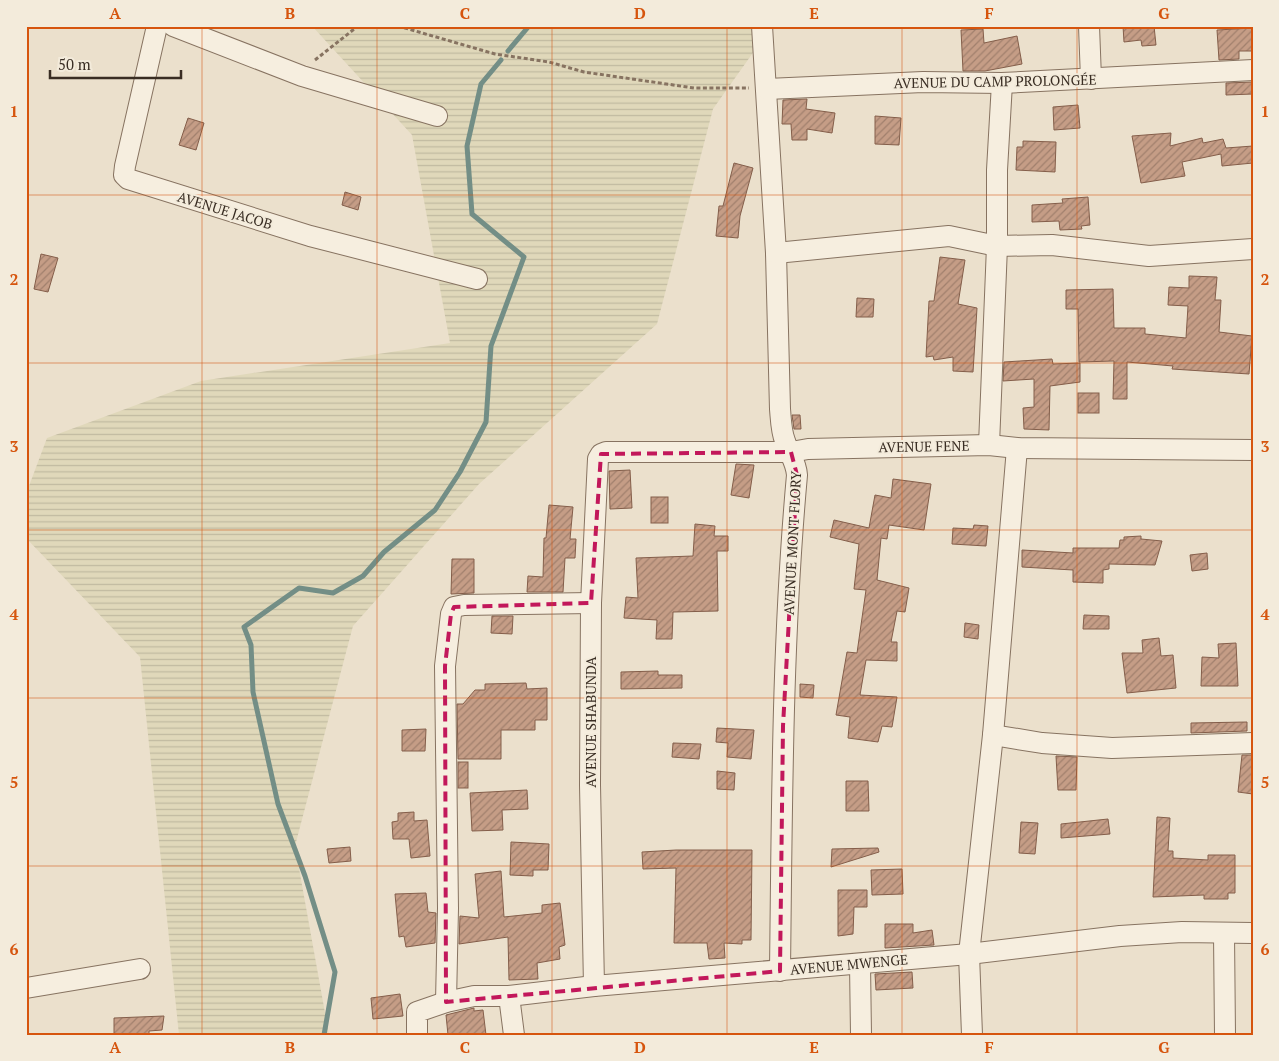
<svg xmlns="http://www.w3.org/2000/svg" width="1279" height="1061" viewBox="0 0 1279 1061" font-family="'PT Serif',serif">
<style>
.farmland{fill:url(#farmland-rules)}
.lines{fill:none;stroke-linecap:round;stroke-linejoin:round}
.stream{stroke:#738e86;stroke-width:5}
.building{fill:url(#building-hatch);stroke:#845e4a}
.minor-casing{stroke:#877361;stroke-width:22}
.path{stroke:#877361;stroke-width:3;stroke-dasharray:4 2.5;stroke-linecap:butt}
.minor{stroke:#f6eedf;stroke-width:20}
.marked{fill:none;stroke:#c2185b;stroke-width:4;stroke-dasharray:10 6;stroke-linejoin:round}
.grid{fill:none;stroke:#d6550e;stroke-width:1;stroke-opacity:0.55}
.labels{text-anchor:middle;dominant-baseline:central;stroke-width:4;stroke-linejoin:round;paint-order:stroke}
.street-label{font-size:14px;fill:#392d23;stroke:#f3ebdb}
.neatline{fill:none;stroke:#d6550e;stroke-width:2}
.grid-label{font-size:16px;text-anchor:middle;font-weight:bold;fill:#d6550e}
</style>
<defs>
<pattern id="farmland-rules" width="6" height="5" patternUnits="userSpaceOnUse" patternTransform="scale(1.25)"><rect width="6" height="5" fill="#e0d8ba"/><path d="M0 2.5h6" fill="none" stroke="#c1baa0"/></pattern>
<pattern id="building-hatch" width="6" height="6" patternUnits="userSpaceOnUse" patternTransform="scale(1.25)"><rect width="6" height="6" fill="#c59d86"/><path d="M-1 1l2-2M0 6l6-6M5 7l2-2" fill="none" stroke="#a1806d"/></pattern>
</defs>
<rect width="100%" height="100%" fill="#ebe0cc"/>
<path class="farmland" d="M312,26H772L713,109L657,324L479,484L353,626L295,846L329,1035H179L140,657L26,538V494L47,438L201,381L450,343L412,135Z"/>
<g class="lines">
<g class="stream">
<path d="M508,51L529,26"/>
<path d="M324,1035L335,972L305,876L278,804L253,692L251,645L244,627L299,588L333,593L363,576L384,552L435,510L460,472L486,422L491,346L524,257L472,214L467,146L481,84L501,60"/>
</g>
</g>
<g class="building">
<path d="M1123,26H1154L1156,45L1142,46L1141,40L1124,42Z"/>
<path d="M1253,28V51H1239V59L1219,60L1217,30Z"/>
<path d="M983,29L984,43L1017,36L1022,64L985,71H963L961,30Z"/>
<path d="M1253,82V94L1226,95V83Z"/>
<path d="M807,99L806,109L835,113L832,133L807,129V140H792L791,124H782L783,100Z"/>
<path d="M1078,105L1080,128L1054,130L1053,107Z"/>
<path d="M875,116L901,118L899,145L875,144Z"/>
<path d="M188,118L204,123L196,150L179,145Z"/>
<path d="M1171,133L1170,146L1202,138L1203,143L1223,139L1226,148L1253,146V163L1222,166L1221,154L1182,162L1185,176L1141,183L1132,136Z"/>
<path d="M1023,141L1056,142L1055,172L1016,170L1017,147H1023Z"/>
<path d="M734,163L753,168L740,216L738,238L716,236L719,206H723Z"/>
<path d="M345,192L361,197L358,210L342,205Z"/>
<path d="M1088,197L1090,225L1081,226L1082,229L1060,230L1059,221L1032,222V205L1063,203L1062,199Z"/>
<path d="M41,254L58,258L48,292L34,289Z"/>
<path d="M940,257L965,260L958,304L977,308L973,372L953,371V357L934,360L933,356L926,357L929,301H934Z"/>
<path d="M1189,276L1217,277L1215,300H1221L1219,332L1252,336L1249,374L1172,369L1173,366L1127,362V399H1113L1114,361L1079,362L1078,309H1066V290L1113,289L1114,328H1145V334L1186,338L1188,306L1168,305L1169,287L1189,288Z"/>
<path d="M857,298L874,299L873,317H856Z"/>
<path d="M1052,359L1053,364L1080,363V382L1050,386L1049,430L1024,429L1023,408L1034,407V379L1003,381L1004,362Z"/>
<rect x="1078" y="393" width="21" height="20"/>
<path d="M792,415H800L801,429H794Z"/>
<path d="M736,464L754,465L749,498L731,495Z"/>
<path d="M630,470L632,508L610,509L609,471Z"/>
<path d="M893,479L931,484L924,530L889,525L887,539L881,538L877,580L909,588L905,612L897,611L891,642H897V661L866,660L860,695L897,697L892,727L882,726L878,742L848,738L850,717L836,715L847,652L857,653L866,590L854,589L859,544L830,537L834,520L869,528L875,495L891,498Z"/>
<rect x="651" y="497" width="17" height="26"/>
<path d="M549,505L573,507L570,539H576L575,558H565L563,592H527L528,576L543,577L544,538H546Z"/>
<path d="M695,524L715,526L714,536H728V551H717L718,611L673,612L672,639H656L657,620L624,618L626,597L638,598L636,558L693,556Z"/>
<path d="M974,525L988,526L986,546L952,544L953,528L973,529Z"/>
<path d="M1141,536V539L1162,541L1155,565L1109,564V569L1103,570V583L1073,582V570L1022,567V550L1073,553V548H1119L1120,540H1124V537Z"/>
<path d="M1207,553L1208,569L1192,571L1190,555Z"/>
<path d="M452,559H474V593L451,594Z"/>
<path d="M1084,615L1109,616V629H1083Z"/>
<path d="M492,616H513L512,634L491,633Z"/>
<path d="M965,623L979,625L978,639L964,637Z"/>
<path d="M1159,638L1161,656L1173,655L1176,688L1127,693L1122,653H1143L1142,640Z"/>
<path d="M1236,643L1238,686H1201L1202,657L1219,658L1218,644Z"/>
<path d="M658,671V675H682V688L621,689V672Z"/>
<path d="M526,683L527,689L547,688V720H535V730H501V759H458L457,704H463L475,690H485V684Z"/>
<path d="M800,684L814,685L813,698L800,697Z"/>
<path d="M1247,722V731L1191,733V723Z"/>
<path d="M717,728L754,730L751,759L727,757L728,743L716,742Z"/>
<path d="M426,729L425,751H402V730Z"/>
<path d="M673,743L701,744L699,759L672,757Z"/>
<path d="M1242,755H1253V794L1238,792Z"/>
<path d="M1056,756L1077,757L1076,790H1058Z"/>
<rect x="458" y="762" width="10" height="26"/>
<path d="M717,771L735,773L734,790L717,789Z"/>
<path d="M846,781H868L869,811H846Z"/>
<path d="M527,790L528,809L502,810L503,830L472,831L470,793Z"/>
<path d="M414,812V821L427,820L430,856L411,858L409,839H393L392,822L398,821V813Z"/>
<path d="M1157,817L1170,818L1168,851H1173V858L1208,860V855H1235V893H1228V899H1204V895L1153,897Z"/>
<path d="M1108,819L1110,834L1061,838V824Z"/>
<path d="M1021,822L1038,823L1035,854L1019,853Z"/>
<path d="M511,842L549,844L548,870H533V876L510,875Z"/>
<path d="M350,847L351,861L329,863L327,849Z"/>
<path d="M878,848L879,852L831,867L832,849Z"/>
<path d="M676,850H752L751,940H742V944L724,943L725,958L709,959L707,943H674L676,868L643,869L642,852Z"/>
<path d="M902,869L903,894L872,895L871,870Z"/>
<path d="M501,871L504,917L542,913V905L560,903L565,945L559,947L560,959L537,963L538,979L509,980L508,937L459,944L460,916L479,918L475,874Z"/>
<path d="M838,890H867V907H854L853,934L838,936Z"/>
<path d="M426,893L428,912L436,913L435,943L406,947L404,936L399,937L395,894Z"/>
<path d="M885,924H913V933L932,930L934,945L885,948Z"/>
<path d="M912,972L913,988L876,990L875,974Z"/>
<path d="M400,994L403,1016L373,1019L371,998Z"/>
<path d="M474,1008V1011L483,1010L486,1035H448L446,1015Z"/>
<path d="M164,1016L162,1030L149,1031V1035H114V1018Z"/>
</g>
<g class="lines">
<g class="minor-casing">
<g id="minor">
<path d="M157,26L125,166L124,175L128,179L310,236L477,279"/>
<path d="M173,26L302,76L437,116"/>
<path d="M762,26L776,253L780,409C781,420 781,431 785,441C789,454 796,461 797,475C782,640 782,805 780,971"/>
<path d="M1089,26L1091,79"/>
<path d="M767,89L923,82L1002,83L1253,70"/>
<path d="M776,253L949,236L997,246L1052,245L1149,256L1253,249"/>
<path d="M989,445L997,246V170L1002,83"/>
<path d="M993,735L1042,743L1112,748L1253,743"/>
<path d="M1224,934L1225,1035"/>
<path d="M860,964L861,1035"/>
<path d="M594,986L590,785L591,603L598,459L601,454L606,452H791L808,449L989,445L1017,448L1253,450"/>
<path d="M26,988L140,969"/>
<path d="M509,996L514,1035"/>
<path d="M446,1002L448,908L445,666L451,614L454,607L464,605L591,603"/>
<path d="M417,1035V1012L446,1002L474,996H509L594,986L969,954L1120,936L1182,932L1253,933"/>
<path d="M972,1035L969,954L993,735L1017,448"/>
</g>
</g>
<g class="path">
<path d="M398,26L495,54L549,62L584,72L694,88H749"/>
<path d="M315,60L358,26"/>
</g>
<use href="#minor" class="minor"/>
</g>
<path class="marked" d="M791,452L797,475L783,726L780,971L446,1002L445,666L451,614L454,607L591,603L601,454Z"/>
<path class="grid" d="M202,26V1035M377,26V1035M552,26V1035M727,26V1035M902,26V1035M1077,26V1035M26,195H1253M26,363H1253M26,530H1253M26,698H1253M26,866H1253"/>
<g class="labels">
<g class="street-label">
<text transform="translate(995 81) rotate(-1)">AVENUE DU CAMP PROLONGÉE</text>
<text transform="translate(225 210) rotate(17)">AVENUE JACOB</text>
<text transform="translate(924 446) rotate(-1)">AVENUE FENE</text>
<text transform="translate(792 543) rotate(-87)">AVENUE MONT FLORY</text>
<text transform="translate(590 722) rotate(-90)">AVENUE SHABUNDA</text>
<text transform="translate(849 964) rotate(-5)">AVENUE MWENGE</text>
</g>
</g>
<rect width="1279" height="1061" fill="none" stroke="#f3ebdb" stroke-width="55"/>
<path d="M50 70v8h131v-8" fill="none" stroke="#392d23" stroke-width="2.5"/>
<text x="58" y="70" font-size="15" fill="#392d23" stroke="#f3ebdb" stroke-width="4" paint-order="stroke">50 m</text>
<rect x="28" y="28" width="1224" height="1006" class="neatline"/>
<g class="grid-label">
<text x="115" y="19">A</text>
<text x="290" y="19">B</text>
<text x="465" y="19">C</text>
<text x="640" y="19">D</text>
<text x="814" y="19">E</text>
<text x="989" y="19">F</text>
<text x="1164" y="19">G</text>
<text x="14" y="117">1</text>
<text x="1265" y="117">1</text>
<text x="14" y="285">2</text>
<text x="1265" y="285">2</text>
<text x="14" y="452">3</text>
<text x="1265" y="452">3</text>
<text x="14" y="620">4</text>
<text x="1265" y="620">4</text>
<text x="14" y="788">5</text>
<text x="1265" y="788">5</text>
<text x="14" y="955">6</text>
<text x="1265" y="955">6</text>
<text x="115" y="1053">A</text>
<text x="290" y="1053">B</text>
<text x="465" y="1053">C</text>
<text x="640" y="1053">D</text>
<text x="814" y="1053">E</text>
<text x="989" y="1053">F</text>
<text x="1164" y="1053">G</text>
</g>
</svg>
